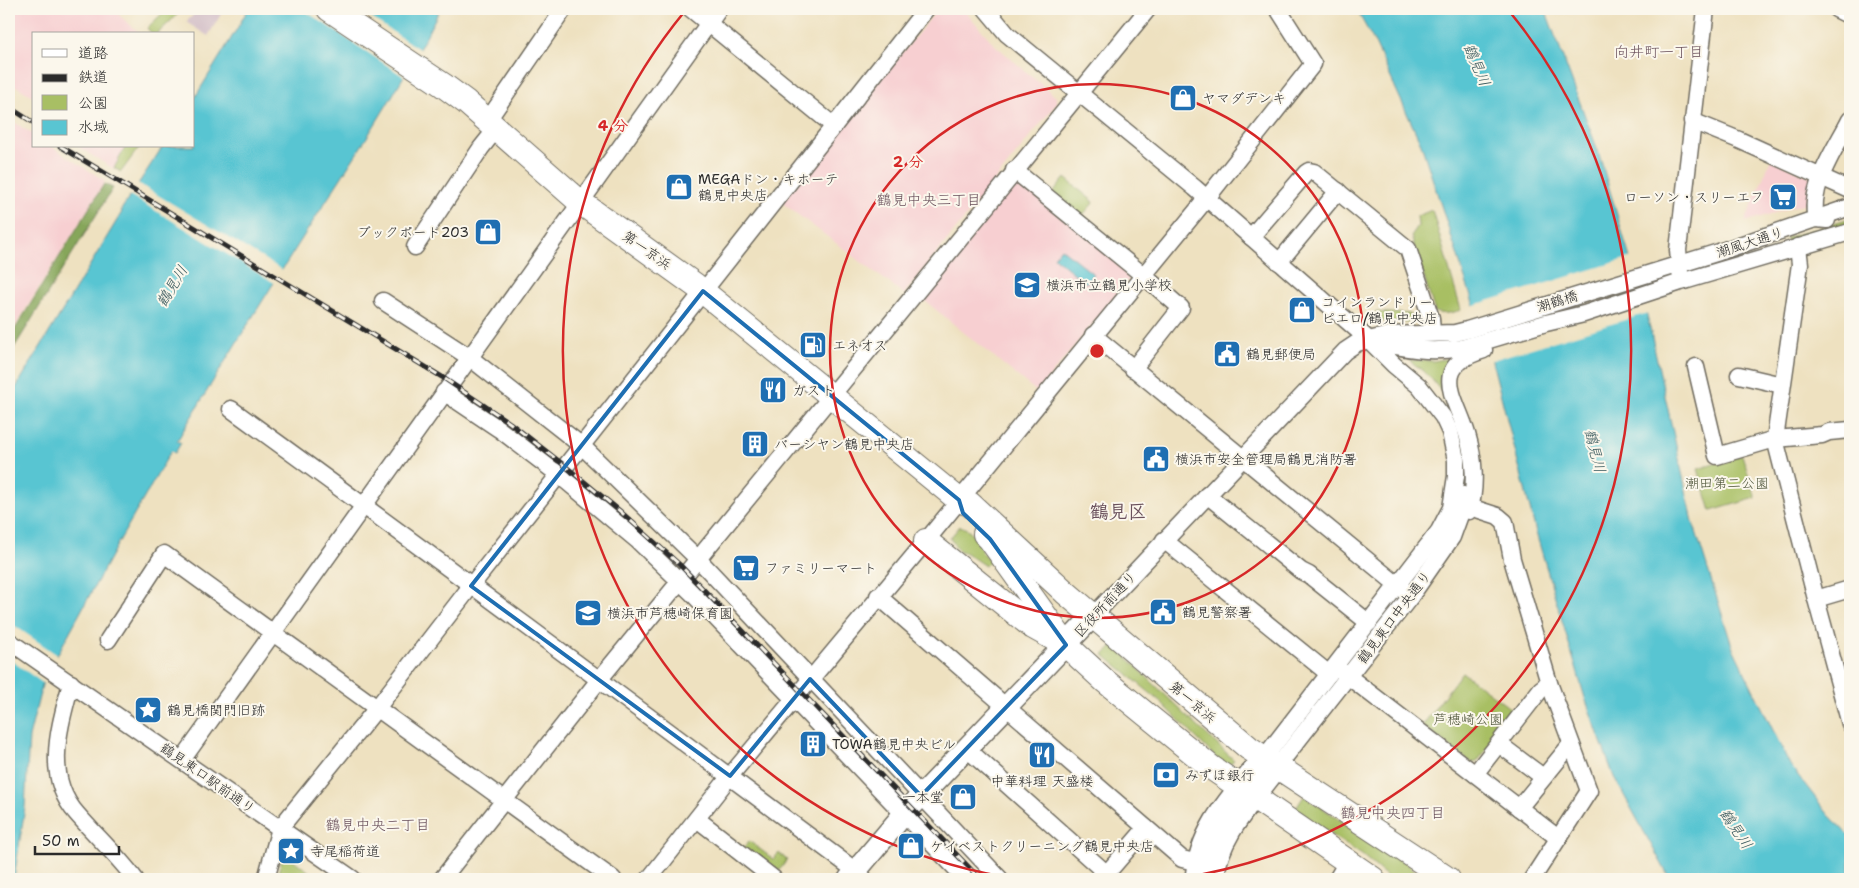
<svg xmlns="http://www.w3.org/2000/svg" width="1859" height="888" viewBox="0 0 1859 888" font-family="'Shantell Sans','Klee One',sans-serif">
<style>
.built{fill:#f7cfd1}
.industrial{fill:#d2bdc6}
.green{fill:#a8bf64;stroke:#6a7548}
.forest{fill:#86a65a;stroke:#586842}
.water{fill:#59c5d2;stroke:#42787e}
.pier{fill:#eee1c0}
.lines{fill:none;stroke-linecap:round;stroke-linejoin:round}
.minor-casing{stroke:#6f6b5f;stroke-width:19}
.major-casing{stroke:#6f6b5f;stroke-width:24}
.highway-casing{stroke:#6f6b5f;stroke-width:26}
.minor{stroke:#fff;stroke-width:16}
.major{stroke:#fff;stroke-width:21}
.highway{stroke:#fff;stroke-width:24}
.rail-casing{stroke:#2b2b2b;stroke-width:5}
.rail{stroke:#fbf7ec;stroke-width:3;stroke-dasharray:9;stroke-linecap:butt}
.marked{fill:none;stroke:#1f6fb2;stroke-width:4;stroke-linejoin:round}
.ring{fill:none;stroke:#d62828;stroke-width:2.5}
.labels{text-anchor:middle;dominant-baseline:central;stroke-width:4;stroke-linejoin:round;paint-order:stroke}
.poi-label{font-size:14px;fill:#2b2b2b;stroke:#fbf7ec;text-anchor:start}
.street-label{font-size:14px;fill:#2b2b2b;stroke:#fbf7ec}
.park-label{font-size:14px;fill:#50573c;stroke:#fbf7ec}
.neighbourhood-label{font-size:15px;fill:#6b525d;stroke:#fbf7ec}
.water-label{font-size:15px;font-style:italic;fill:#39595d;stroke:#fbf7ec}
.district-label{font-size:19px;font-weight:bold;fill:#6b525d;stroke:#fbf7ec}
.centre{fill:#d62828;stroke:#fbf7ec;stroke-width:2.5}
.ring-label{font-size:15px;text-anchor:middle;font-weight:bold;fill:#d62828;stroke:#fbf7ec;stroke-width:4;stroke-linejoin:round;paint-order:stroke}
</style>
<rect width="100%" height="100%" fill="#fbf7ec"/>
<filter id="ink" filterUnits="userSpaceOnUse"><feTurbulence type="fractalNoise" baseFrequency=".02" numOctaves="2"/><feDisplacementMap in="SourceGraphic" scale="10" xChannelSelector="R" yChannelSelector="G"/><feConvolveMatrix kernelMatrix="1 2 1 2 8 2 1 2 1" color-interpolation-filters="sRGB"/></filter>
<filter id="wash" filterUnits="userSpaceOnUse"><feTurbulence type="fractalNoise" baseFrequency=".0096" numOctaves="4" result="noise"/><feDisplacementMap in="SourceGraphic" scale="20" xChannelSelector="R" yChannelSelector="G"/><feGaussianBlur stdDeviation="1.12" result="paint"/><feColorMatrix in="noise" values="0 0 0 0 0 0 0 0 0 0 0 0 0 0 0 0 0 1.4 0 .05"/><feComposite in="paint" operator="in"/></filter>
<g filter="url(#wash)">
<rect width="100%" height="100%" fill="#eee1c0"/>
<g class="built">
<path d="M9,9H112L141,34H34V97L9,82Z"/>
<path d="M938,9H963L995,45L1057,98V103L904,294L781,202Z"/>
<path d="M9,119L34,135V146H51L105,181L9,336Z"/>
<path d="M77,146H126L114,168H112Z"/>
<path d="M1771,159L1817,180L1809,202L1745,222Z"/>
<path d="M1016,177L1134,273L1037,392L919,296Z"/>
</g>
<path class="industrial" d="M200,9H224L208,36L186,22Z"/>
<g class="green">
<path d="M167,9H173L178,14L157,34H152L147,28Z"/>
<path d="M126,146H140L121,172L114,168Z"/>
<path d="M1065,178L1094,202L1081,217L1053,193Z"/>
<path d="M1432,210L1461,310C1451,313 1444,315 1435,312L1411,236L1418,226L1417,216Z"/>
<path d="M1850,218V224L1787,243L1786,238Z"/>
<path d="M1375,312L1409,314L1419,322L1375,321Z"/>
<path d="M1451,358L1453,360L1448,400L1429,376L1409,360L1433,361Z"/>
<path d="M1742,455L1756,498L1711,511L1698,469Z"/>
<path d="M960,526L969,530L983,547L981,551L990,561L985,566L966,553L958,550L950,538Z"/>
<path d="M1114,645L1193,722L1234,760L1227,767L1220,762L1161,702L1104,655Z"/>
<path d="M1462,672L1515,712L1477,762L1472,763L1422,726Z"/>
<path d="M1304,796L1406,863L1425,879H1390L1362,855L1294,811Z"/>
<path d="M749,841L773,859L779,853L787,860L775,876L742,850Z"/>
<path d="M284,853L319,879H276Z"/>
</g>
<path class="forest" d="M104,184L113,188L9,356V339Z"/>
<g class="water">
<path d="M248,9H440C401,88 351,162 303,237C260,304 218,372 177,441L181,443L175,453L171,451L117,545L43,681L29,737L25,807L14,879H9V399L122,212L121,210L163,146H194V99L238,27Z"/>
<path d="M1356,9H1545L1598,151L1615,208L1647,315L1693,522L1732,646L1790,765L1828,814L1850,837V879H1670L1614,777L1585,698L1537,536L1492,361L1421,144L1374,41Z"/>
<path d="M1061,248L1093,274L1086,283L1054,257Z"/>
</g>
<g class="pier">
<path d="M302,9H358L422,51L406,78Z"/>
<path d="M136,182L284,271L276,284L128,194Z"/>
<path d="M1632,257L1648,313L1489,361L1471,306Z"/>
<path d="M9,622L59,656L44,684L9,659Z"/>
</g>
</g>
<g filter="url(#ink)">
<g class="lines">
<g class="minor-casing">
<g id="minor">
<path d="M691,9L834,126"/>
<path d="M986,9L1007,34L1195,188L1369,340L1394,365L1419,386L1443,417L1450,432L1456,460V476L1451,508L1439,531L1264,758"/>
<path d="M1836,9L1850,16"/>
<path d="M488,120L564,9"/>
<path d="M1692,121L1739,140L1850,190"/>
<path d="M1014,170L1143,275L1181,308L1133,369"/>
<path d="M1827,220L1816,219C1808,187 1836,148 1850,120"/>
<path d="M1251,237L1306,173L1309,171L1314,172L1408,249L1431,318L1432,333"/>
<path d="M415,247L481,148L497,128"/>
<path d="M1798,247L1800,264L1775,439L1816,599L1850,724"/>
<path d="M1279,262L1338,191"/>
<path d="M1680,273L1678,250L1706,9"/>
<path d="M383,301L469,357L582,446L698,559L1000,879"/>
<path d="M1093,335L1406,592"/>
<path d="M1374,341C1405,349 1430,353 1462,348L1546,323L1584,314L1681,282L1850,232"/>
<path d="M1696,367L1717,456L1775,439L1822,435L1829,432L1850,430"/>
<path d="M1739,375L1782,385"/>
<path d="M444,392L499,429L559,475L637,540L692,593L966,879"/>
<path d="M231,409C441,561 648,716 856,871L864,879"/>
<path d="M1207,495L1301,571L1309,575L1369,623"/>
<path d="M1470,507L1498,516L1505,522L1512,559L1549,683L1589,791L1532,879"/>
<path d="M1469,511C1477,487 1474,457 1467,434C1456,397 1428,367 1484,350"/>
<path d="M1164,540L1329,674"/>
<path d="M878,596L1182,859L1208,865"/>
<path d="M1816,599L1850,589"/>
<path d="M1093,616L1345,351L1357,343L1389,335L1455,333L1467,330L1719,252L1850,207"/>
<path d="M108,640L164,554L613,879"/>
<path d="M9,641L353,879"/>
<path d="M1340,670L1558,838"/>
<path d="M71,683C60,726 43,776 77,814C96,836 117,855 135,879"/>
<path d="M1499,744L1543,777"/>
<path d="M966,748L1107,874"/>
<path d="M182,760L719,9"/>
<path d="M1277,767L1411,596L1452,537L1460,515L1463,495"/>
<path d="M1475,774L1541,689L1549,683"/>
<path d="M1519,808L1571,744"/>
<path d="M697,819L774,879"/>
<path d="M266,879L280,828L377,708L471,586L926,9"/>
<path d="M442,879L599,680L1148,9"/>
<path d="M649,879L730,776L926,541L1207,198L1313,64L1278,9"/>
<path d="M1102,879L1146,828"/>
<path d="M1337,879L1347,862"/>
</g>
</g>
<g class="major-casing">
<g id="major">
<path d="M849,879L903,815L1093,616"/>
<path d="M1196,879C1200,828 1233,796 1264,758"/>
<path d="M1213,879C1217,835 1252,801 1277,767"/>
</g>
</g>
<g class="highway-casing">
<g id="highway">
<path d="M329,9L443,85L466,102L580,202L695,285L959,500L970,504L1065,592L1249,748L1448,879"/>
<path d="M985,534L990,539L1066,645L1105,681L1212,768L1373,879"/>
<path d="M926,541L1033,627L1060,642"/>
</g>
</g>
<use href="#minor" class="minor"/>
<use href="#major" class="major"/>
<use href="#highway" class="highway"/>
<g class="rail-casing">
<g id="rail">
<path d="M9,107L34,123"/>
<path d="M60,146L442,377L510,423L565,466L621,512L680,565L980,879"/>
</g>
</g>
<use href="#rail" class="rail"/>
</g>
</g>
<path class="marked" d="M703,291L959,500L963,513L990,539L1066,645L921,796L810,679L730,776L471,586Z"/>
<g class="ring">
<circle cx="1097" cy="351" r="267"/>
<path d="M1018 879A534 534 0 0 1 685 11M1509 11A534 534 0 0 1 1176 879"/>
</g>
<defs>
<g id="shop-square" transform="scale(1.4375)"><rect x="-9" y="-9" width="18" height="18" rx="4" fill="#1f6fb2" stroke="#fbf7ec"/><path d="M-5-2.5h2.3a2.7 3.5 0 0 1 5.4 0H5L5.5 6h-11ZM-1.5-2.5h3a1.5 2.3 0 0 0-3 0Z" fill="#fff"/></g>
<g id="supermarket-square" transform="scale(1.4375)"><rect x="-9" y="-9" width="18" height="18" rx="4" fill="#1f6fb2" stroke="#fbf7ec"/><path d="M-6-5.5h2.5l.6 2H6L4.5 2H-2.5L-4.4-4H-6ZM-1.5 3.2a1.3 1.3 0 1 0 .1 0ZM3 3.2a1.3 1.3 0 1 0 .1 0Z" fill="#fff"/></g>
<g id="school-square" transform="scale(1.4375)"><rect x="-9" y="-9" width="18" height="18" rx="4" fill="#1f6fb2" stroke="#fbf7ec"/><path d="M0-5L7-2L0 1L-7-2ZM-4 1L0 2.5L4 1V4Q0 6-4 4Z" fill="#fff"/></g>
<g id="fuel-square" transform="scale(1.4375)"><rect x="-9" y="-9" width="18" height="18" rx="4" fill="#1f6fb2" stroke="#fbf7ec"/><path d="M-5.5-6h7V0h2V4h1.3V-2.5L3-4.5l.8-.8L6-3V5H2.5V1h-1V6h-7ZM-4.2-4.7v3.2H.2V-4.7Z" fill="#fff"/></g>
<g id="civic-square" transform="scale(1.4375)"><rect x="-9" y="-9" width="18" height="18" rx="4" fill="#1f6fb2" stroke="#fbf7ec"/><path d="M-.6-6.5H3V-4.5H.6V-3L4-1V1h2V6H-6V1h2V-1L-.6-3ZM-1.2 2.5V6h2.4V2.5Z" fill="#fff"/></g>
<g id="restaurant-square" transform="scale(1.4375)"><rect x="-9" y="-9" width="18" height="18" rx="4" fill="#1f6fb2" stroke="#fbf7ec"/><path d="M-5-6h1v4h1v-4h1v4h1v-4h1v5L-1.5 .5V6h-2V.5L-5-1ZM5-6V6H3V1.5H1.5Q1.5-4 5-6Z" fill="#fff"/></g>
<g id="building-square" transform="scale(1.4375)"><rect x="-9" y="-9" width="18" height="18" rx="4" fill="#1f6fb2" stroke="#fbf7ec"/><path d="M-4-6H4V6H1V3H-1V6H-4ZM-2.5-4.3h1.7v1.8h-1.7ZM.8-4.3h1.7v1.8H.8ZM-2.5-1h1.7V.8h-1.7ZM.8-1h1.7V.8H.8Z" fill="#fff"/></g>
<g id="sight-square" transform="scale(1.4375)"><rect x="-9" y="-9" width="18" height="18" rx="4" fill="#1f6fb2" stroke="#fbf7ec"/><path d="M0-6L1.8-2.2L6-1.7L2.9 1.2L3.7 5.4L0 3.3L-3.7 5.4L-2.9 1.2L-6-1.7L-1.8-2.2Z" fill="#fff"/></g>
<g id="bank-square" transform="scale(1.4375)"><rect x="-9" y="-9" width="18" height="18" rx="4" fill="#1f6fb2" stroke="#fbf7ec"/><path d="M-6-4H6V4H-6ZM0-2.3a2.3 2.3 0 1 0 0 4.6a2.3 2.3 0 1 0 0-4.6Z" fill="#fff"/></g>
</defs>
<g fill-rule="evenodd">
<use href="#shop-square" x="1183" y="98"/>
<use href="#shop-square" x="679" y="187"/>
<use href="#supermarket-square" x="1783" y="197"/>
<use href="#shop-square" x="488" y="232"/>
<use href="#school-square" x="1027" y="285"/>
<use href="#shop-square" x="1302" y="310"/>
<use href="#fuel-square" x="813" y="345"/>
<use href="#civic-square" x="1227" y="354"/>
<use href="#restaurant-square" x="773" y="390"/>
<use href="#building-square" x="755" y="444"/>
<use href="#civic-square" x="1156" y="459"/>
<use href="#supermarket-square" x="746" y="568"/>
<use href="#civic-square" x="1163" y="612"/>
<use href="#school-square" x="588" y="613"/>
<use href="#sight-square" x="148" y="710"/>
<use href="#building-square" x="813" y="744"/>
<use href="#restaurant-square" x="1042" y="755"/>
<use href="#bank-square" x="1166" y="775"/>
<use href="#shop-square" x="963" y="797"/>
<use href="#shop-square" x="911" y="846"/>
<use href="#sight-square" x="291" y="851"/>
</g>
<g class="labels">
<g class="poi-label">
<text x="1202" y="98">ヤマダデンキ</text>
<text x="698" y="179">MEGAドン・キホーテ<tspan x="698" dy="16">鶴見中央店</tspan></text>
<text x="1764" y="197" text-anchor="end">ローソン・スリーエフ</text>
<text x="469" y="232" text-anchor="end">ブックポート203</text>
<text x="1046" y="285">横浜市立鶴見小学校</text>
<text x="1321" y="302">コインランドリー<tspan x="1321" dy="16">ピエロ/鶴見中央店</tspan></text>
<text x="832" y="345">エネオス</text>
<text x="1246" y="354">鶴見郵便局</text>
<text x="792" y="390">ガスト</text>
<text x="774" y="444">バーシヤン鶴見中央店</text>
<text x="1175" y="459">横浜市安全管理局鶴見消防署</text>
<text x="765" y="568">ファミリーマート</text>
<text x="1182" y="612">鶴見警察署</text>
<text x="607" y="613">横浜市芦穂崎保育園</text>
<text x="167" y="710">鶴見橋関門旧跡</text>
<text x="832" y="744">TOWA鶴見中央ビル</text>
<text x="1185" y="775">みずほ銀行</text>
<text x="1042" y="781" text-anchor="middle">中華料理 天盛楼</text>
<text x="944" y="797" text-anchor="end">一本堂</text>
<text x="930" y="846">ケイベストクリーニング鶴見中央店</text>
<text x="310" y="851">寺尾稲荷道</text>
</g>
<g class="street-label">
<text transform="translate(1750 242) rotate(-18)">潮風大通り</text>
<text transform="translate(647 250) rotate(35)">第一京浜</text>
<text transform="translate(1557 301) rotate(-17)">潮鶴橋</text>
<text transform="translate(1105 604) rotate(-47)">区役所前通り</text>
<text transform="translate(1394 617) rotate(-53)">鶴見東口中央通り</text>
<text transform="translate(1193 702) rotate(40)">第一京浜</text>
<text transform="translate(208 778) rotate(35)">鶴見東口駅前通り</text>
</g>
<g class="park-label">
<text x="1727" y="483">潮田第二公園</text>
<text x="1468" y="719">芦穂崎公園</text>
</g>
<g class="neighbourhood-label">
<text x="1659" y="52">向井町一丁目</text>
<text x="929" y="200">鶴見中央三丁目</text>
<text x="1393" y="813">鶴見中央四丁目</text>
<text x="378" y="825">鶴見中央二丁目</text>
</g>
<g class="water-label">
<text transform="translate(1477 65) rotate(67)">鶴見川</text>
<text transform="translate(172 286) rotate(-59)">鶴見川</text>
<text transform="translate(1595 451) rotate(76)">鶴見川</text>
<text transform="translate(1736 829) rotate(56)">鶴見川</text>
</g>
<g class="district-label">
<text x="1118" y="511">鶴見区</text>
</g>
</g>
<circle cx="1097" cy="351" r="8" class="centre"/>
<g class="ring-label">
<text x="613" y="131">4 分</text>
<text x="908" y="167">2 分</text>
</g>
<rect width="1859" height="888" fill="none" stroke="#fbf7ec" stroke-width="30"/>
<rect x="32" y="32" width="162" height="115" fill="#fbf7ec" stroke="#a8a59f"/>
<rect x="42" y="49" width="25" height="8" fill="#ffffff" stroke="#a8a59f"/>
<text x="78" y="58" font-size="15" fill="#2b2b2b">道路</text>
<rect x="42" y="74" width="25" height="8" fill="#2b2b2b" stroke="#a8a59f"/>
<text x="78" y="82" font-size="15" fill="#2b2b2b">鉄道</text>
<rect x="42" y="95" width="25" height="15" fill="#a8bf64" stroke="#a8a59f"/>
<text x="78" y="108" font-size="15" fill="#2b2b2b">公園</text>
<rect x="42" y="120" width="25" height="15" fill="#59c5d2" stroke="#a8a59f"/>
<text x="78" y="132" font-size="15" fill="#2b2b2b">水域</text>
<path d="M35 846v8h84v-8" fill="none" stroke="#2b2b2b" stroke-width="2.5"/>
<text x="42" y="846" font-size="15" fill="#2b2b2b" stroke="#fbf7ec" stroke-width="4" paint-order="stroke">50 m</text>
</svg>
